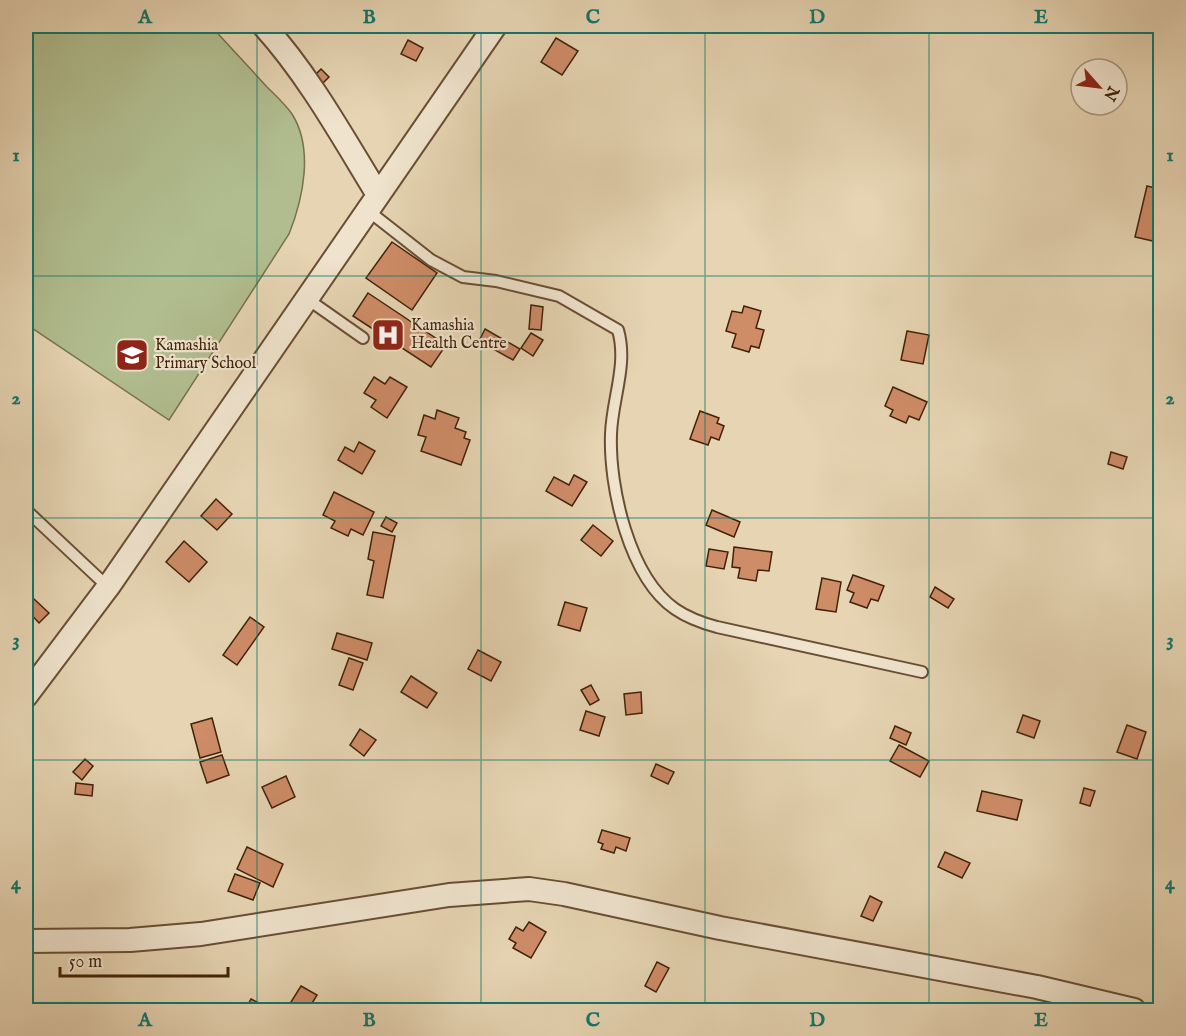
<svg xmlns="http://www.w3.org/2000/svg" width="1186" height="1036" viewBox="0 0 1186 1036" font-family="'IM FELL English',serif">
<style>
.green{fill:#b1bd8f;stroke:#79704c;stroke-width:1.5}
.building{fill:#ce8c67;stroke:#412209;stroke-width:1.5}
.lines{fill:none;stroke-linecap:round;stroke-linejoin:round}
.lane-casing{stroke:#6a4e33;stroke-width:14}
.street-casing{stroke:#6a4e33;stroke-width:26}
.lane{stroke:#efe3cd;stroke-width:10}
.street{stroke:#efe3cd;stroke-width:22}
.grid{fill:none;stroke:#0f766e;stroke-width:1.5;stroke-opacity:0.55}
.labels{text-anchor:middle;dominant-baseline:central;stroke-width:4.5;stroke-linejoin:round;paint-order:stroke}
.poi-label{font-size:16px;fill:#412209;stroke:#efe3cd;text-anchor:start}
.neatline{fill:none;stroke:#0f766e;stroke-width:2}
.grid-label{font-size:20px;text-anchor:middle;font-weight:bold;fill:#0f766e}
</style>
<rect width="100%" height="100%" fill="#e6d4b2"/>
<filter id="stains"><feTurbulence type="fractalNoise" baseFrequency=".00333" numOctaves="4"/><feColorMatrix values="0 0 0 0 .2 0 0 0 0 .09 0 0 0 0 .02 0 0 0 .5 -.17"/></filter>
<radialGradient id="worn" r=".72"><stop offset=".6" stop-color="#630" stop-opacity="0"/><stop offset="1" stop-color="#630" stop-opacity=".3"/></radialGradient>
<path class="green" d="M29,26H211C229,46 248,66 267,87C275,95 285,104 292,114C314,149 303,199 289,234L169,420L26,324V31Z"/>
<g class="building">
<path d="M556,38L578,51L562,75L541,62Z"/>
<path d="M408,40L423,48L416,61L401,54Z"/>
<path d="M321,69L329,77L323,83L315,75Z"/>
<path d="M1147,186L1160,189V206L1153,241L1135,237Z"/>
<path d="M392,242L437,273L412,310L366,278Z"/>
<path d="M368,293L446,345L431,367L353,316Z"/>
<path d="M531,305L543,307L541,330L529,329Z"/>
<path d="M744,306L761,311L756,328L764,330L759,348L751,346L749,352L732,347L736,334L726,331L732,311L742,313Z"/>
<path d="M485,329L520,349L513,360L479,341Z"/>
<path d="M907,331L929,335L923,364L901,360Z"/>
<path d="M531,333L543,340L533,356L521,348Z"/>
<path d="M374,377L385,384L390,377L407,387L387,418L371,407L376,400L364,393Z"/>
<path d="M893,387L927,402L919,420L909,416L906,423L890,416L893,410L885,406Z"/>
<path d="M437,410L459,418L455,428L466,432L464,438L470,440L461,465L421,451L426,437L418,435L424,415L435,419Z"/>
<path d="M700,411L719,418L717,423L724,426L719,440L711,437L708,445L690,439Z"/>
<path d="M359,442L375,451L362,474L338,460L345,447L354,452Z"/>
<path d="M1111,452L1127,457L1123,469L1108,464Z"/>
<path d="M574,475L587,482L572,506L546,491L554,477L569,485Z"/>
<path d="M334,492L374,512L363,535L351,529L348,536L331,528L335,521L323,515Z"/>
<path d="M216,499L232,514L217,530L201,516Z"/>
<path d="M712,510L740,522L734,537L706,525Z"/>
<path d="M386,517L397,523L392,532L381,526Z"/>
<path d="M593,525L613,541L601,556L581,540Z"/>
<path d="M373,532L395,536L383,598L367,595L374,561L368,559Z"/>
<path d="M184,541L207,562L189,582L166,562Z"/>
<path d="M734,547L772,552L769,571L758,570L756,581L738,578L740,568L732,567Z"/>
<path d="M709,549L728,552L724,569L706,566Z"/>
<path d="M853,575L884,586L878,601L871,599L867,608L850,602L854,593L847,590Z"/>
<path d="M822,578L841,582L836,612L816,609Z"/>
<path d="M935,587L954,599L948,608L930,597Z"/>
<path d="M34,599L49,613L39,623L26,609Z"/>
<path d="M565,602L587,608L580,631L558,625Z"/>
<path d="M250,617L264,627L237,665L223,655Z"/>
<path d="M337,633L372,643L367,660L332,649Z"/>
<path d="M478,650L501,662L491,681L468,669Z"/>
<path d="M349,658L363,663L353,690L339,685Z"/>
<path d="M411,676L437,693L427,708L401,692Z"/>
<path d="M591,685L599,700L590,705L581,690Z"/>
<path d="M641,692L642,713L626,715L624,694Z"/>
<path d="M586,711L605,717L599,736L580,730Z"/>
<path d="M1023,715L1040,721L1034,738L1017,732Z"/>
<path d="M212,718L221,752L200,758L191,724Z"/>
<path d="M1127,725L1146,732L1137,759L1117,752Z"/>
<path d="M895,726L911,733L906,745L890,738Z"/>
<path d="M360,729L376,740L364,756L350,745Z"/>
<path d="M899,745L929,761L920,777L890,761Z"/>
<path d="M222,755L229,775L207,783L200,762Z"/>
<path d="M85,759L93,766L82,780L73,772Z"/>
<path d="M656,764L674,772L668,784L651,776Z"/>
<path d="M286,776L295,797L272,808L262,787Z"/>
<path d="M76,783L93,785L92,796L75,794Z"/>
<path d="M1084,788L1095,791L1090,806L1080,803Z"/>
<path d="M982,791L1022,800L1017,820L977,811Z"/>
<path d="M602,830L630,838L626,851L616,847L614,853L601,849L603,844L598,842Z"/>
<path d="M247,847L283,864L273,887L237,869Z"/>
<path d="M945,852L970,863L962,878L938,867Z"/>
<path d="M235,874L260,883L253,900L228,891Z"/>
<path d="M870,896L882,902L873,921L861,916Z"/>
<path d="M529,922L546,932L531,958L513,948L516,943L509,939L516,927L523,931Z"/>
<path d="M657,962L669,968L656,992L645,986Z"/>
<path d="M301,986L317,995L308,1010H286Z"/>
<path d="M251,999L263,1005L261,1010H245Z"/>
</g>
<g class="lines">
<g class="lane-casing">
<g id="lane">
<path d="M366,209L431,260L463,277L496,281L559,296L618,330C628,365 612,399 611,434C609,487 629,577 675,609C688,618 702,623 717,627L922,672"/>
<path d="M306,298L363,338"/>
<path d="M26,510L108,587"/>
</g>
</g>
<g class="street-casing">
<g id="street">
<path d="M264,26C309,76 342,136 377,193"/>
<path d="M26,696L108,587L495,26"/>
<path d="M26,941L130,940L201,934L449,895L529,889L564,894L720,928L1037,987L1134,1010"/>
</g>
</g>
<use href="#lane" class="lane"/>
<use href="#street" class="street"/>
</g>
<path class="grid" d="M257,26V1010M481,26V1010M705,26V1010M929,26V1010M26,276H1160M26,518H1160M26,760H1160"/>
<defs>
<g id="hospital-square" transform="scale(1.725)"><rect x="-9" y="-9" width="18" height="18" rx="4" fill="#8f2418" stroke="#efe3cd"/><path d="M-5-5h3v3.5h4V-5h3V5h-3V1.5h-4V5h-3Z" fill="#fff"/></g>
<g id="school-square" transform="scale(1.725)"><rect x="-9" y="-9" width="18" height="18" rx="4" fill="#8f2418" stroke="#efe3cd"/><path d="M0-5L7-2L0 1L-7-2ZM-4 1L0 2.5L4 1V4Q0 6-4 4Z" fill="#fff"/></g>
</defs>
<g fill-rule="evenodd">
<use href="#hospital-square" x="388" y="335"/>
<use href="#school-square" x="132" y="355"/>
</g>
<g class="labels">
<g class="poi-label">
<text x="411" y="326">Kamashia<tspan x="411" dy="18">Health Centre</tspan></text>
<text x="155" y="346">Kamashia<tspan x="155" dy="18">Primary School</tspan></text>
</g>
</g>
<rect width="1186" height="1036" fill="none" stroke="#e6d4b2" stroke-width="66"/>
<g transform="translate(1099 87) rotate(118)"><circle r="28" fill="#efe3cd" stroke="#a9967f" stroke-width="1.5"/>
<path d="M0-4.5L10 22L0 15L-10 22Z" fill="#8f2418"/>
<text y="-9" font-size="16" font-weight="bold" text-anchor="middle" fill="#412209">N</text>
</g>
<path d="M60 967v9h168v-9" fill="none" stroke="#412209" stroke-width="3"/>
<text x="69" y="967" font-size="18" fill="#412209" stroke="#efe3cd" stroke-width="4.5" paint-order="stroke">50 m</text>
<rect x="33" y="33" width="1120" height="970" class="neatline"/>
<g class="grid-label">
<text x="145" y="23">A</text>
<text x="369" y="23">B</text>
<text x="593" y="23">C</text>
<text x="817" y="23">D</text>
<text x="1041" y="23">E</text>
<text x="16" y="161">1</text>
<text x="1170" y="161">1</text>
<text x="16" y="404">2</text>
<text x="1170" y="404">2</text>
<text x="16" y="646">3</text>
<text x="1170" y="646">3</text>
<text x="16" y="889">4</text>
<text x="1170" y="889">4</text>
<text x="145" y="1026">A</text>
<text x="369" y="1026">B</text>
<text x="593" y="1026">C</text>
<text x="817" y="1026">D</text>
<text x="1041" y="1026">E</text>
</g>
<rect width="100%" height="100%" filter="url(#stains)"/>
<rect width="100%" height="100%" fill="url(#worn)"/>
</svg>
